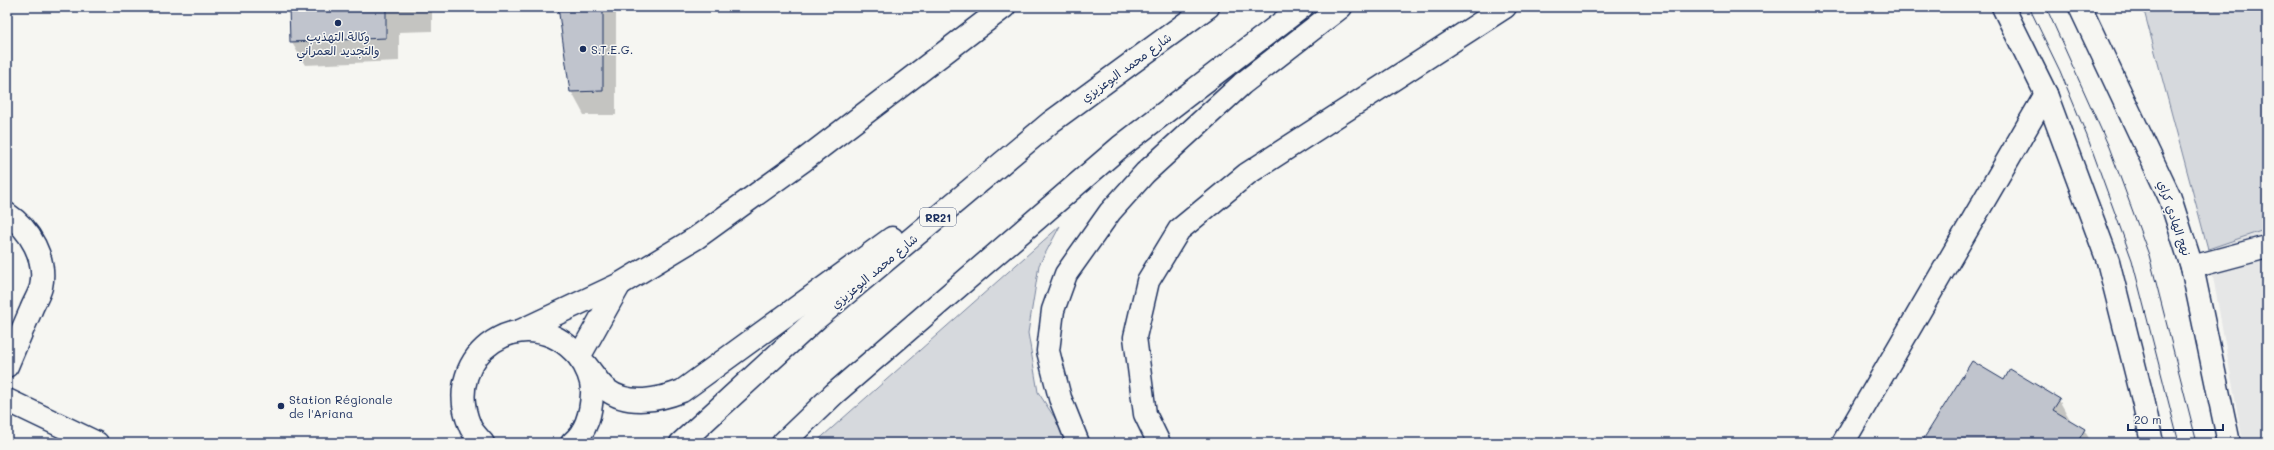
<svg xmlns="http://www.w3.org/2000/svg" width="2274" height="450" viewBox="0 0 2274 450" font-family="Mali,'Playpen Sans Arabic',sans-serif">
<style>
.built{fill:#e6e7e7}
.green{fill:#d6d9dd;stroke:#78849e}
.shadow{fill:#0003}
.building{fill:#c0c4cd;stroke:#1b2f5e}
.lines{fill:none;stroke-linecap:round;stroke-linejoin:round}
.minor-casing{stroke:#1b2f5e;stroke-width:25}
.highway-casing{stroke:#1b2f5e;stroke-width:25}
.minor{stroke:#f6f6f2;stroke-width:22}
.highway{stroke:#f6f6f2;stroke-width:22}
.tram{stroke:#1b2f5e;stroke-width:1}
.poi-dot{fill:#1b2f5e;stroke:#f6f6f2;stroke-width:1.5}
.labels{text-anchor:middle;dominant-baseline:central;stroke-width:3;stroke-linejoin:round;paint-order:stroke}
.shield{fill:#f6f6f2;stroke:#5d6b8a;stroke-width:1}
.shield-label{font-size:11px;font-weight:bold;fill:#1b2f5e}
.poi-label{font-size:12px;fill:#1b2f5e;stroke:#f6f6f2;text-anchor:start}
.street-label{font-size:12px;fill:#1b2f5e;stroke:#f6f6f2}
</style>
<rect width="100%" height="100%" fill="#f6f6f2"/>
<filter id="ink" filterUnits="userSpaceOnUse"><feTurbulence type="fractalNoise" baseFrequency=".025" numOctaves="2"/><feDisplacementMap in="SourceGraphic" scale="8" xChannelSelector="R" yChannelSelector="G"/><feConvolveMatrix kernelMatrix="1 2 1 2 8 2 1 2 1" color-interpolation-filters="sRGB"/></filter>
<g filter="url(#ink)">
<path class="built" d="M2267,229V443H2243L2208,249Z"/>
<g class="green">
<path d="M2143,7H2267V229L2208,249Z"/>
<path d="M1060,226L1039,265L1028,333L1038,392L1071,443H815Z"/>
</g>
<g class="shadow">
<path d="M290,7H432V31L399,32V61L305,65L291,41Z"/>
<path d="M555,7H616V115H584L571,91L560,13Z"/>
<path d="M2004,382L2059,400L2072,423L2084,430L2092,443H1922Z"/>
</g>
<g class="building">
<path d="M289,7H419V8L386,9V38L290,42Z"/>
<path d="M558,7H603V91L570,92Z"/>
<path d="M1972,361L2004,380L2010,369L2060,399L2053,410L2085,429L2077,443H1921Z"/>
</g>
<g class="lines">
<g class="minor-casing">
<g id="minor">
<path d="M2003,7L2046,94L2108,261L2144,404L2152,443"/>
<path d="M2080,7L2170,198L2192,267L2229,443"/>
<path d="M7,214C30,229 47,259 41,287C39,295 34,302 31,310C23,328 15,347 7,366"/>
<path d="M2192,267L2267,247"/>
<path d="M520,331L620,284L696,238L804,160L1004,7"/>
<path d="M579,357L620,284"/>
<path d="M7,400L97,443"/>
<path d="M483,443C479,438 472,432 470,426C439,354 527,296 578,356C586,366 593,381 592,394C591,413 587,431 572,443"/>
<path d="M1159,443L1145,414L1135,337L1148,281L1179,230L1247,174L1505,7"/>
<path d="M1843,443L2046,94"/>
</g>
</g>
<g class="highway-casing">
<g id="highway">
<path d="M585,364C592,372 599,384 607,390C628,406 659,400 682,391L892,238"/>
<path d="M681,443L817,318L1051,122L1208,7"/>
<path d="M783,443L834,394L1120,147L1302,7"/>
<path d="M1078,443L1060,398L1048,351L1053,310L1066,274L1110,212L1145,173L1242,84L1341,7"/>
</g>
</g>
<use href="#minor" class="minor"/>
<use href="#highway" class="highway"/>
<g class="tram">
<path d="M2029,7L2060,71L2087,136L2132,260L2179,443"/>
<path d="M2046,7L2109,147L2149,255L2197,443"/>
</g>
</g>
</g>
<g class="poi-dot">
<circle cx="338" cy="23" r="4"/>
<circle cx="583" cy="49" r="4"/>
<circle cx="281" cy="406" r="4"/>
</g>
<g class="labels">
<rect class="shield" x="920" y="208" width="36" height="18" rx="3"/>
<g class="shield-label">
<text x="938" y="217">RR21</text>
</g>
<g class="poi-label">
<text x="338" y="36" text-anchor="middle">وكالة التهذيب<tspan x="338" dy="14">والتجديد العمراني</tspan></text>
<text x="591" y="49">S.T.E.G.</text>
<text x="289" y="399">Station Régionale<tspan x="289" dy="14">de l'Ariana</tspan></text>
</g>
<g class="street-label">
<text transform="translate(1126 67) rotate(-36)">شارع محمد البوعزيزي</text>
<text transform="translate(2175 218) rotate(71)">نهج الهادي كراي</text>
<text transform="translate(874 271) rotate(-40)">شارع محمد البوعزيزي</text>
</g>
</g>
<rect width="2274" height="450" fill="none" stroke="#f6f6f2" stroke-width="24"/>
<rect x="12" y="12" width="2250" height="426" fill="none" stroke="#1b2f5e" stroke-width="1.5" filter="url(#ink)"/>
<path d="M2128 424v6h95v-6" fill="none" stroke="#1b2f5e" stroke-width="2"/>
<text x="2134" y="424" font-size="12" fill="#1b2f5e" stroke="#f6f6f2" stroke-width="3" paint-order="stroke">20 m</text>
</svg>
